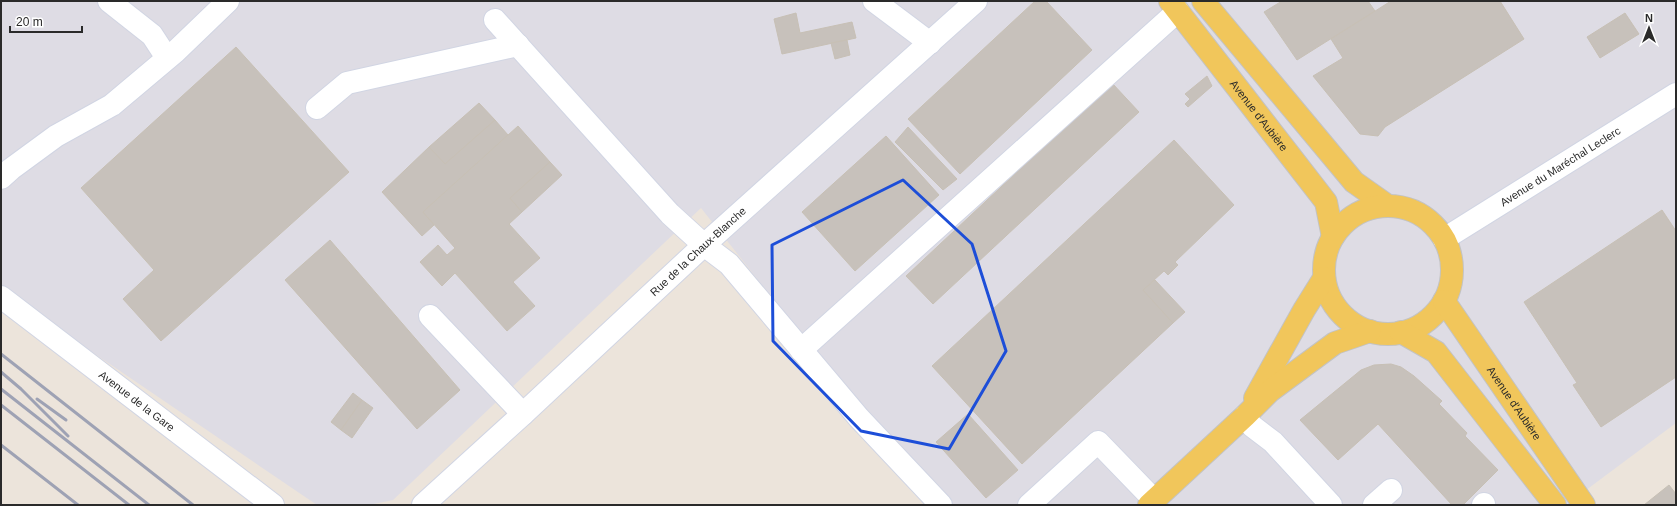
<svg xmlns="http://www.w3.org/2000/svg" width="1677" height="506" viewBox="0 0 1677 506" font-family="Helvetica,sans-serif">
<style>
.industrial{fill:#dedce4}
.building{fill:#c7c1bb;stroke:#c7c0b5}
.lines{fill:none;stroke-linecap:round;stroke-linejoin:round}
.minor-casing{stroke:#d1d5e3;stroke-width:24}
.major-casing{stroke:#c3c3c3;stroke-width:24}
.minor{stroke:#fff;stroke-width:22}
.major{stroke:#f1c65b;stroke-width:22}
.rail{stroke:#9ea2b4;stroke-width:3}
.marked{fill:none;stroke:#1d4ed8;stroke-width:3;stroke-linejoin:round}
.labels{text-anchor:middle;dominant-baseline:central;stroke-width:4;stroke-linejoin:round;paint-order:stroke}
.street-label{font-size:11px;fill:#2a2a2a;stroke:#fff}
</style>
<rect width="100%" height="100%" fill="#ece4db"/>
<path class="industrial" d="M1,1H1676V423L1566,505H937L701,208L393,500L369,505H317L1,290Z"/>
<g class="building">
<path d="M1035,1H1046L1092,50L960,174L908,119Z"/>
<path d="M1282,1H1368L1375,11L1297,60L1264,12Z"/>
<path d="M1391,1H1500L1524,39L1385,127L1378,136L1360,134L1313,76L1343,58L1331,39Z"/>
<path d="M796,13L800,33L852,22L856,38L782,54L774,19Z"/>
<path d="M1625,13L1639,34L1600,58L1587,37Z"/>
<path d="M847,40L850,55L835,59L831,43Z"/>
<path d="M236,47L349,172L161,341L123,299L154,270L81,188Z"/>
<path d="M1207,76L1212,86L1188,107L1185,104L1190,99L1185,94Z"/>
<path d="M1112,83L1139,112L933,304L906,276Z"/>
<path d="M479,103L495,120L445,164L429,147Z"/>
<path d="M495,120L508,135L423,212L434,225L422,236L382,192L429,147L445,164Z"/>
<path d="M518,126L550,162L510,198L522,212L509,224L540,258L513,282L535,306L507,331L455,273L442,286L420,262L438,245L447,255L455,248L423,212Z"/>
<path d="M908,127L957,179L943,190L895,142Z"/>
<path d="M886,136L939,195L855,271L802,212Z"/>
<path d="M1174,140L1234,205L1175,262L1178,265L1168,275L1164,271L1143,290L1173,323L1022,464L932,366Z"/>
<path d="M550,162L562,175L522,212L510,198Z"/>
<path d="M1662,210L1676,231V377L1601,427L1573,385L1577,383L1524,302Z"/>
<path d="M330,240L460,390L417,429L285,280Z"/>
<path d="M1155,280L1185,312L1173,323L1143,290Z"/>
<path d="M1391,364L1401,367L1414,376L1442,401L1439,404L1467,433L1465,436L1498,470L1463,505H1452L1378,424L1338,460L1300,420L1361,370L1374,365Z"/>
<path d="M353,393L362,400L341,430L331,422Z"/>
<path d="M362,400L373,408L352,438L341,430Z"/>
<path d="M968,414L1018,470L986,498L936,442Z"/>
<path d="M1669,485L1676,494V505H1644Z"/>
</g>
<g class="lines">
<g class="minor-casing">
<g id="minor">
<path d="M109,1L152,35L167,58"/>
<path d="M874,1L930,43"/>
<path d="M495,20L670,214L704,245L729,264L859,418L941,505"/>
<path d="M317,108L347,83L518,45"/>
<path d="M1,178L11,169L56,136L112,105L175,52L228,1"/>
<path id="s1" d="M1444,239L1676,94"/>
<path id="s2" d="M1,297L273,505"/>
<path d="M430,316L523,414"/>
<path d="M801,350L1178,11"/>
<path d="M1245,416L1252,426L1273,442L1331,505"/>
<path id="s3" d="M423,505L523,414L704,245L976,1"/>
<path d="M1029,505L1098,442L1154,500"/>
<path d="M1374,505L1391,490"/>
<path d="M1483,505L1484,504"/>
</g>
</g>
<g class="major-casing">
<g id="major">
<path id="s4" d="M1170,1L1326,202L1333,237"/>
<path d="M1203,1L1354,182L1388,206"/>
<circle cx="1388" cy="270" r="64"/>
<path id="s5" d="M1444,301L1584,505"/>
<path d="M1401,332L1436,352L1555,505"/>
<path d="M1255,398L1304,310L1324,278"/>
<path d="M1149,505L1245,416L1270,391L1335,343L1370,331"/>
</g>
</g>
<use href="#minor" class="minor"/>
<use href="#major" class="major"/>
<g class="rail">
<path d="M1,354L193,505"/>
<path d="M1,372L21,389L68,436"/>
<path d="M1,389L149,505"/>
<path d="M37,399L66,420"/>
<path d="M1,405L129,505"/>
<path d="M1,445L78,505"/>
</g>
</g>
<path class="marked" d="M903,180L972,244L1006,351L949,449L861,431L773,341L772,245Z"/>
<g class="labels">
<g class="street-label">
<text stroke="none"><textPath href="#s4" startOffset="145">Avenue d'Aubière</textPath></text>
<text stroke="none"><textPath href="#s1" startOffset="137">Avenue du Maréchal Leclerc</textPath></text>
<text stroke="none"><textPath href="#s3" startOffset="374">Rue de la Chaux-Blanche</textPath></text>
<text stroke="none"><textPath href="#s2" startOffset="171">Avenue de la Gare</textPath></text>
<text stroke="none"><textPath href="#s5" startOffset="124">Avenue d'Aubière</textPath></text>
</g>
</g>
<rect width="1677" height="506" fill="none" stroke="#2a2a2a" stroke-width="4"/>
<g transform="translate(1649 28)" stroke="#ffffff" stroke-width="3" paint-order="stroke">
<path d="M0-3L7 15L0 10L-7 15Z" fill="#2a2a2a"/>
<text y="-6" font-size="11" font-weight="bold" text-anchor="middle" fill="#2a2a2a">N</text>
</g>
<path d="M10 26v6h72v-6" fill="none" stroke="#2a2a2a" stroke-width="2"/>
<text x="16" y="26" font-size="12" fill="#2a2a2a" stroke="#ffffff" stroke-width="3" paint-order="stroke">20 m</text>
</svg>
